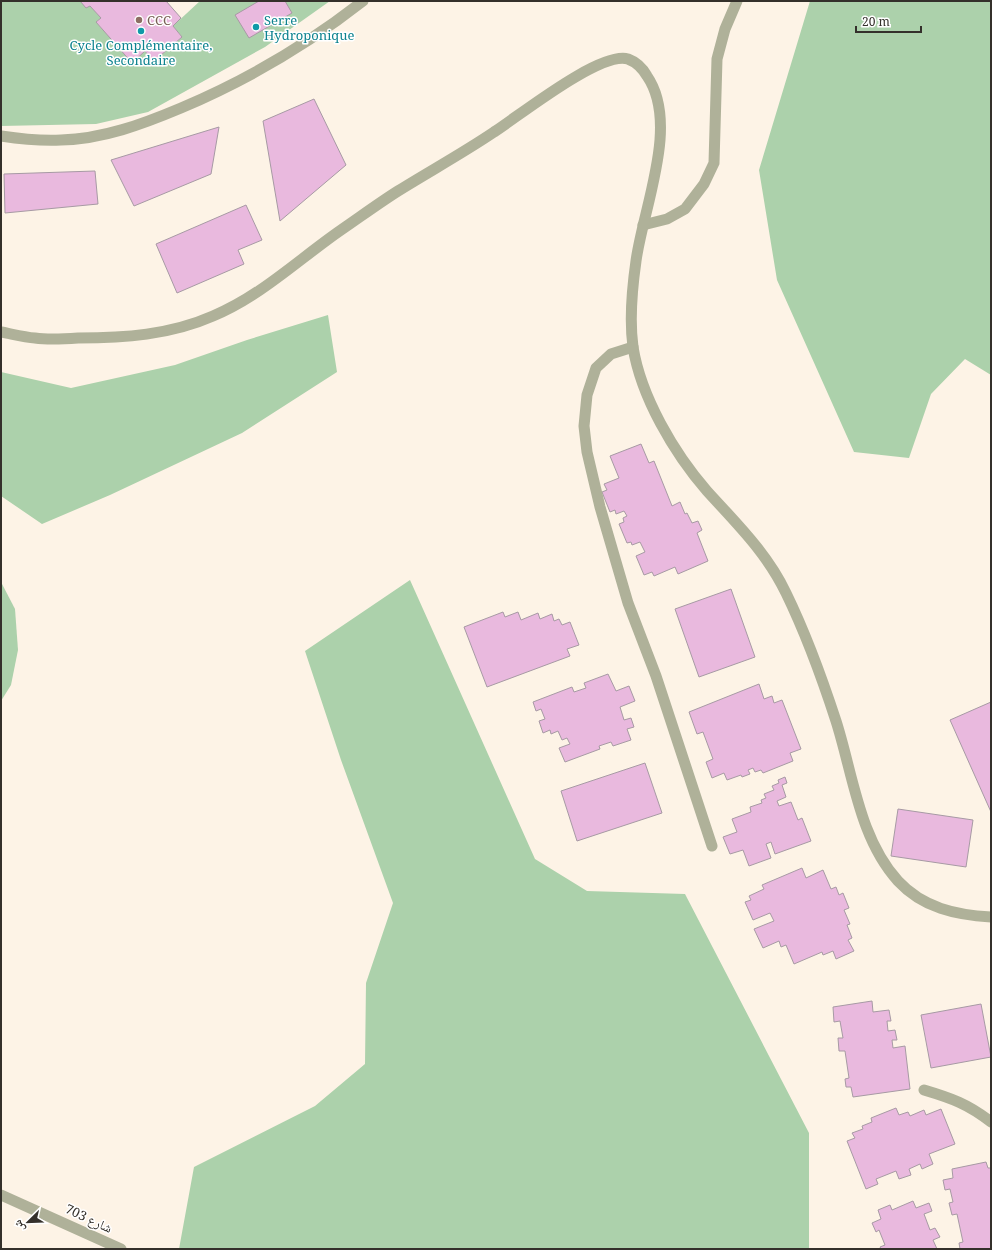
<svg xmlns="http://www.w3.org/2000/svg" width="992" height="1250" viewBox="0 0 992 1250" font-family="'Noto Serif','Noto Naskh Arabic',serif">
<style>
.green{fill:#acd1ab}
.building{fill:#e9b9de;stroke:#a79aa4}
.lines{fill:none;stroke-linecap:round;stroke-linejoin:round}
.minor{stroke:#afb199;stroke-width:11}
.education-dot{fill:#8d6e63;stroke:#fff;stroke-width:1.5}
.culture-dot{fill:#0f9aa8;stroke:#fff;stroke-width:1.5}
.labels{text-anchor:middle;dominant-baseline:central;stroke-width:3;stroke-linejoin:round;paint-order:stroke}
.education-label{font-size:13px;fill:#785e54;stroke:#fff;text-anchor:start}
.culture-label{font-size:13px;fill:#0d838f;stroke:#fff;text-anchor:start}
.street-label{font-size:13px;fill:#34302b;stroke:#fff}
</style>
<rect width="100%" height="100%" fill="#fdf3e6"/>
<g class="green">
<path d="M1,1H86L101,18L96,22L132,62L145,51L153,62L182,37L173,26L200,1H330L265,47L148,112L96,124L1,126Z"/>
<path d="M810,1H991V375L965,359L931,394L909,458L854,452L777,280L759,170Z"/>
<path d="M328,315L337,372L242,433L110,495L42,524L1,496V372L71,388L175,365L247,340Z"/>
<path d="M410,580L535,859L587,891L685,894L809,1133V1249H179L194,1167L315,1106L365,1064L366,983L393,903L341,760L305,651Z"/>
<path d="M1,582L15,609L18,650L11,685L1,701Z"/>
</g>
<g class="building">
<path d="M80,1H166L181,18L173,26L182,37L153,62L145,51L132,63L96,22L101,18L90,6L86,8Z"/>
<path d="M259,1H285L292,13L249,38L235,15Z"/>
<path d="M314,99L346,165L280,221L263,121Z"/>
<path d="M219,127L211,174L134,206L111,160Z"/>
<path d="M95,171L98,204L5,213L4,174Z"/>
<path d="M246,205L262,240L238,250L244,264L177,293L156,244Z"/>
<path d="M641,444L649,463L654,461L672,506L680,502L685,514L687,513L692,523L698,521L702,530L697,533L708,561L678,574L675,567L654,576L652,572L644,575L636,556L645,552L640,542L632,545L631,542L627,543L619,524L624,522L623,518L627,516L624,511L616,514L615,510L610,512L602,492L607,490L604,484L619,478L610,456Z"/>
<path d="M731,589L755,657L699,677L675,609Z"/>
<path d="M503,612L505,617L518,612L521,620L538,613L540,619L552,614L554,621L559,619L562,625L570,622L579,645L567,649L570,656L487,687L464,627Z"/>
<path d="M608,674L616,691L629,686L635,701L620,707L624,720L631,718L634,727L627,729L631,740L613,746L611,742L599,746L600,749L565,762L559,748L570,744L567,738L562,740L558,731L551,734L550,730L543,733L539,721L545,719L541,709L536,711L533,702L572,687L574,692L586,688L584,683Z"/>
<path d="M759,684L764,699L772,696L774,703L782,700L801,749L790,753L793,761L763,773L761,770L755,772L753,768L748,770L750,774L742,777L741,775L727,780L724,773L712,778L706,762L713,759L703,732L697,734L689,712Z"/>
<path d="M991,702V812L950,720Z"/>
<path d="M645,763L662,813L577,841L561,791Z"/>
<path d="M785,777L787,783L782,785L786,797L777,801L779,806L791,802L798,820L802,818L811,841L775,854L771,842L766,844L771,858L749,866L743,850L730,854L723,837L737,832L732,819L751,812L750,807L762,803L761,800L766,798L764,794L774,790L772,786L779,783L778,780Z"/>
<path d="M898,809L973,820L966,867L891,856Z"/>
<path d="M802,868L806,878L823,870L831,889L836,887L839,895L843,893L849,908L844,910L850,924L847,925L852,938L848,940L854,951L836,959L833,951L823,955L822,952L794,964L786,945L781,947L779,941L763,948L754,929L774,921L770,913L753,920L745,902L751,900L749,896L764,889L762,885Z"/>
<path d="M872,1001L873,1012L889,1010L891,1021H887L888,1031L895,1030L897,1040H892L893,1048L905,1046L910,1089L853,1097L851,1087H846L845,1079L849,1078L845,1051H839L838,1038H843L840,1021L834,1022L833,1007Z"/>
<path d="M981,1004L991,1057L931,1068L921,1015Z"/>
<path d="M896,1108L899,1115L908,1112L910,1116L924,1110L926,1115L941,1109L955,1144L929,1154L933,1164L922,1169L920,1164L909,1169L911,1175L899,1179L896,1171L876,1179L878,1184L866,1189L847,1141L855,1138L852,1133L863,1129L862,1126L872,1122L871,1118Z"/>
<path d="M986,1162L988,1168H991V1249H960L959,1243L963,1242L957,1214L952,1215L949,1203L953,1202L950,1189L945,1190L943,1180L953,1178L952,1169Z"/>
<path d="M913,1201L916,1208L929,1203L932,1211L924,1214L930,1230L935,1228L940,1237L933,1240L937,1249H881L880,1247L885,1245L879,1230L876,1232L872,1223L881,1219L878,1210L890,1205L892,1210Z"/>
</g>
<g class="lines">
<g class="minor">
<path d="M1,136C21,139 41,141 61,140C103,139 143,124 181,108C247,80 307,45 363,1"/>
<path d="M643,225L667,219L685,209L704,184L714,163L717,59L725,29L737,1"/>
<path d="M1,332C12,334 24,337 35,338C49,340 64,339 78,338C124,338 170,335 213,316C261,296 299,259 341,230C360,217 379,203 398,191C430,171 463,153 494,132C519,116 600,51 628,59C636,62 643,69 647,76C680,124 643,208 636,261C632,289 629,318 633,347C641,397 674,453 707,491C736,523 767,553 786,593C806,634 822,678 836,721C853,774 859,838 898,881C923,908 956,915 991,917"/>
<path d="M633,347L611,354L596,368L587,395L584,426L587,452L600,507L628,603L656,676L712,846"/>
<path d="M924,1090C951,1098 968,1104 991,1122"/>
<path d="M1,1195L121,1249"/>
</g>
</g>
<circle class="education-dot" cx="139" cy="20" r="4"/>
<g class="culture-dot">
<circle cx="256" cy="27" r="4"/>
<circle cx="141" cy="31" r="4"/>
</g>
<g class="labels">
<g class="education-label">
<text x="147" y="20">CCC</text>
</g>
<g class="culture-label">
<text x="264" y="20">Serre<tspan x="264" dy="15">Hydroponique</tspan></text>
<text x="141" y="45" text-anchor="middle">Cycle Complémentaire,<tspan x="141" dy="15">Secondaire</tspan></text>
</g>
<g class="street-label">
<text transform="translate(89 1218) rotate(25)">شارع 703</text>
</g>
</g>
<rect width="992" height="1250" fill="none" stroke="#34302b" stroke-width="4"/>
<g transform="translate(28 1222) rotate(247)" stroke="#ffffff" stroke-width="3" paint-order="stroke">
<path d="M0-3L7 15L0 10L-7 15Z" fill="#34302b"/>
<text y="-6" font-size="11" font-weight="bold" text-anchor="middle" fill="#34302b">ش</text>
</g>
<path d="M856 26v6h65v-6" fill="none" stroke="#34302b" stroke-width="2"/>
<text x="862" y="26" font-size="12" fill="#34302b" stroke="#ffffff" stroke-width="3" paint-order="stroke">20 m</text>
</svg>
